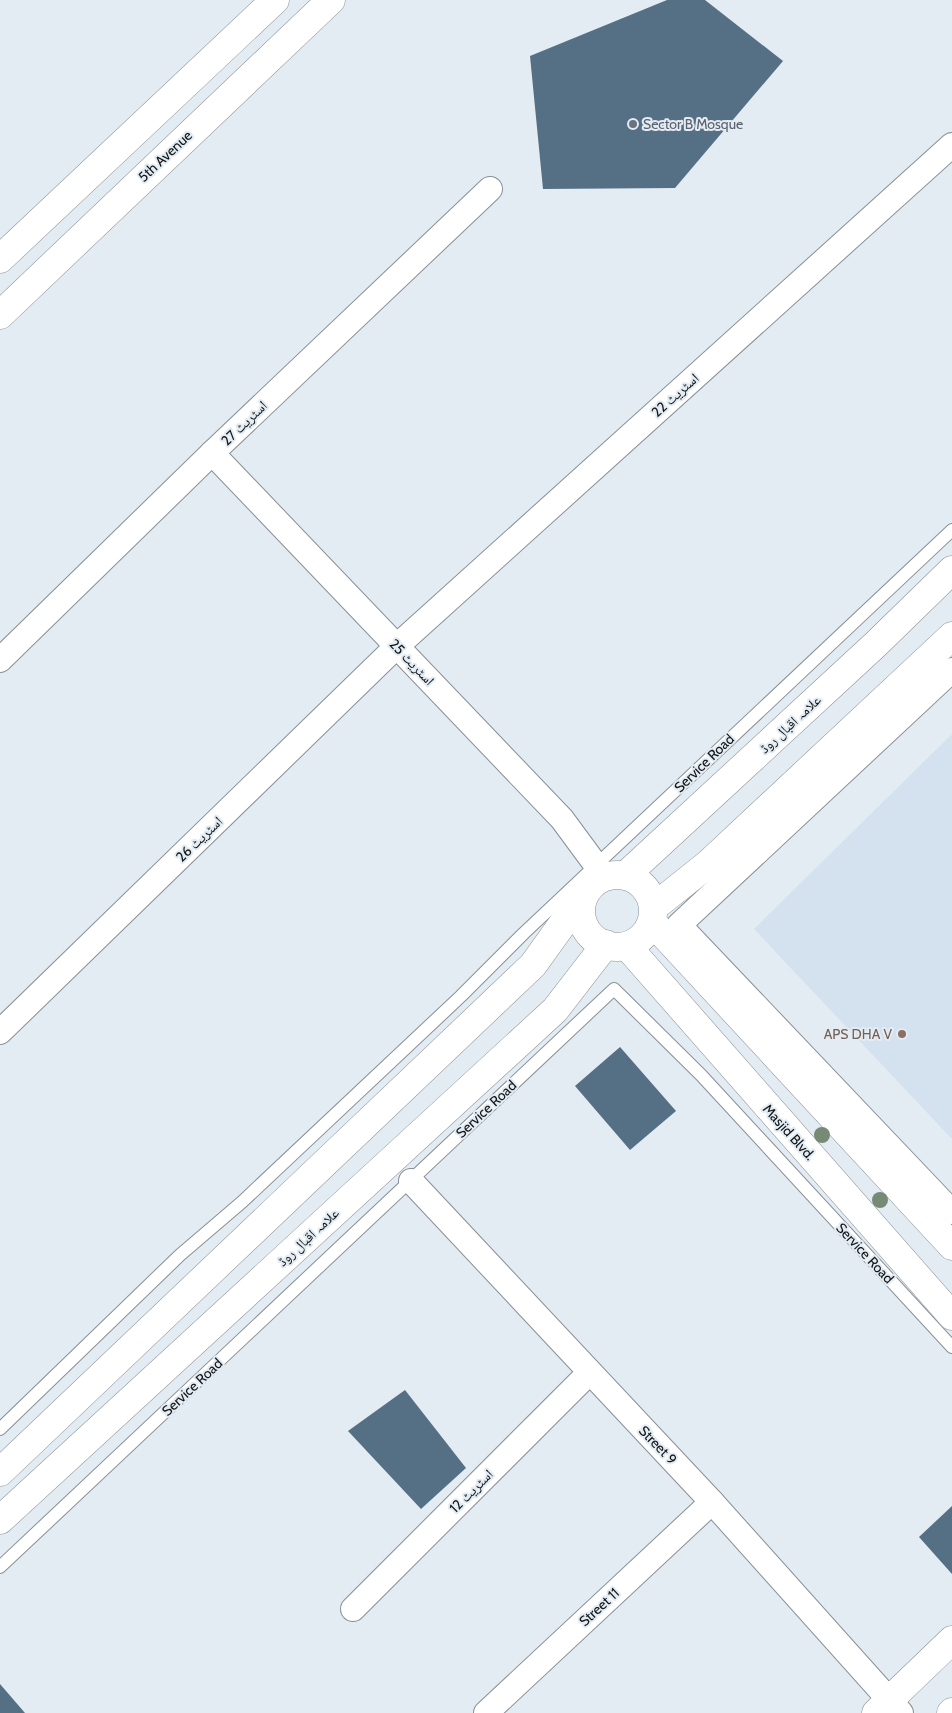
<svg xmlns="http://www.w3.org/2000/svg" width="952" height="1713" viewBox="0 0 952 1713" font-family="Cabin,'Noto Naskh Arabic',sans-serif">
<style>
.built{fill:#d3e2ee}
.building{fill:#556f84}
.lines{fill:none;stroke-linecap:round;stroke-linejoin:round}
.service-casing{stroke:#889096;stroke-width:14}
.minor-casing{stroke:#889096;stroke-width:26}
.tertiary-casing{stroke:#889096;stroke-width:29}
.secondary-casing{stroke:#889096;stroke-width:29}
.service{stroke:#fff;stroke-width:12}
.minor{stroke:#fff;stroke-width:24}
.tertiary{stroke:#fff;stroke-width:28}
.secondary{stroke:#fff;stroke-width:28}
.tree{fill:#778a76}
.worship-dot{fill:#6b7280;stroke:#e3ecf3;stroke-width:2}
.education-dot{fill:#8d6e63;stroke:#e3ecf3;stroke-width:2}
.labels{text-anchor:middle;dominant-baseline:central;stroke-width:4;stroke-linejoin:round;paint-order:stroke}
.worship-label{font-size:14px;fill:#5b616d;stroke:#e3ecf3;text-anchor:start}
.street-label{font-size:14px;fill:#111416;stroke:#e3ecf3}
.education-label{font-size:14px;fill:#785e54;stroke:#e3ecf3;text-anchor:end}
</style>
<rect width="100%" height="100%" fill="#e3ecf3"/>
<path class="built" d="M952,734V1139L754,929Z"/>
<g class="building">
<path d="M667,0H705L783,61L675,188L543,189L530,56Z"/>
<path d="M620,1047L676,1111L630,1150L575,1086Z"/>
<path d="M405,1390L466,1468L421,1509L348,1431Z"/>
<path d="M952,1506V1574L919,1537Z"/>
<path d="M0,1684L25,1713H0Z"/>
</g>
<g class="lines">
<g class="service-casing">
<g id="service">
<path d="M0,1429L180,1255L242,1202L461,996L524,933L952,530"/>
<path d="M0,1567L614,989L701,1075L952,1347"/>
</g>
</g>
<g class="minor-casing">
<g id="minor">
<path d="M212,453L562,819L604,876"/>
<path d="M0,660L212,453L490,189"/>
<path d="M952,670L679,925L952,1212"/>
<path d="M0,1032L397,646L952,145"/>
<path d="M411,1181L712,1502L901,1713"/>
<path d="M353,1609L589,1373"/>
<path d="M486,1713L712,1502"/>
</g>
</g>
<g class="tertiary-casing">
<g id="tertiary">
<path d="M0,259L275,0"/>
<path d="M0,315L331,0"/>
<path d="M876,1713L952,1640"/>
<path d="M951,1713L952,1712"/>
</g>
</g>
<g class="secondary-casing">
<g id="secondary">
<circle cx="617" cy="911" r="36"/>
<path d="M626,875L876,644L952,570"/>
<path d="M654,907L708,864L952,636"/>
<path d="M652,922L952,1246"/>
<path d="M627,946L952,1316"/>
<path d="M0,1472L533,965L584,894"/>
<path d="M0,1520L555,1010L606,944"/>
</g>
</g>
<use href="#service" class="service"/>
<use href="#minor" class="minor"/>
<use href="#tertiary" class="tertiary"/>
<use href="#secondary" class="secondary"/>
</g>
<g class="tree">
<circle cx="822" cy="1135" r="8"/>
<circle cx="880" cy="1200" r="8"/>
</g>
<circle class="worship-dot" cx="633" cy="124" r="5"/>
<circle class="education-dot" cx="902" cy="1034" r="5"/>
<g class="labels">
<g class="worship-label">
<text x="643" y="124">Sector B Mosque</text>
</g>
<g class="street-label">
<text transform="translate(165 156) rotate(-43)">5th Avenue</text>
<text transform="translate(675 395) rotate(-42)">اسٹریٹ 22</text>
<text transform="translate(244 423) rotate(-44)">اسٹریٹ 27</text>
<text transform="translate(412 662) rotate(46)">اسٹریٹ 25</text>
<text transform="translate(790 724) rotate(-43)">علامہ اقبال روڈ</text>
<text transform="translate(704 763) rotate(-44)">Service Road</text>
<text transform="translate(199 839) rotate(-44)">اسٹریٹ 26</text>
<text transform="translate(486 1109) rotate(-43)">Service Road</text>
<text transform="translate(789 1132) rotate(48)">Masjid Blvd.</text>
<text transform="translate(308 1237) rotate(-43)">علامہ اقبال روڈ</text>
<text transform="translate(865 1253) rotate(47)">Service Road</text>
<text transform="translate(192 1387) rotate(-43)">Service Road</text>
<text transform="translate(658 1445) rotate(46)">Street 9</text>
<text transform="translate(471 1491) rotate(-45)">اسٹریٹ 12</text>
<text transform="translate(599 1607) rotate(-43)">Street 11</text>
</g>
<g class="education-label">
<text x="892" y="1034">APS DHA V</text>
</g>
</g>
</svg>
